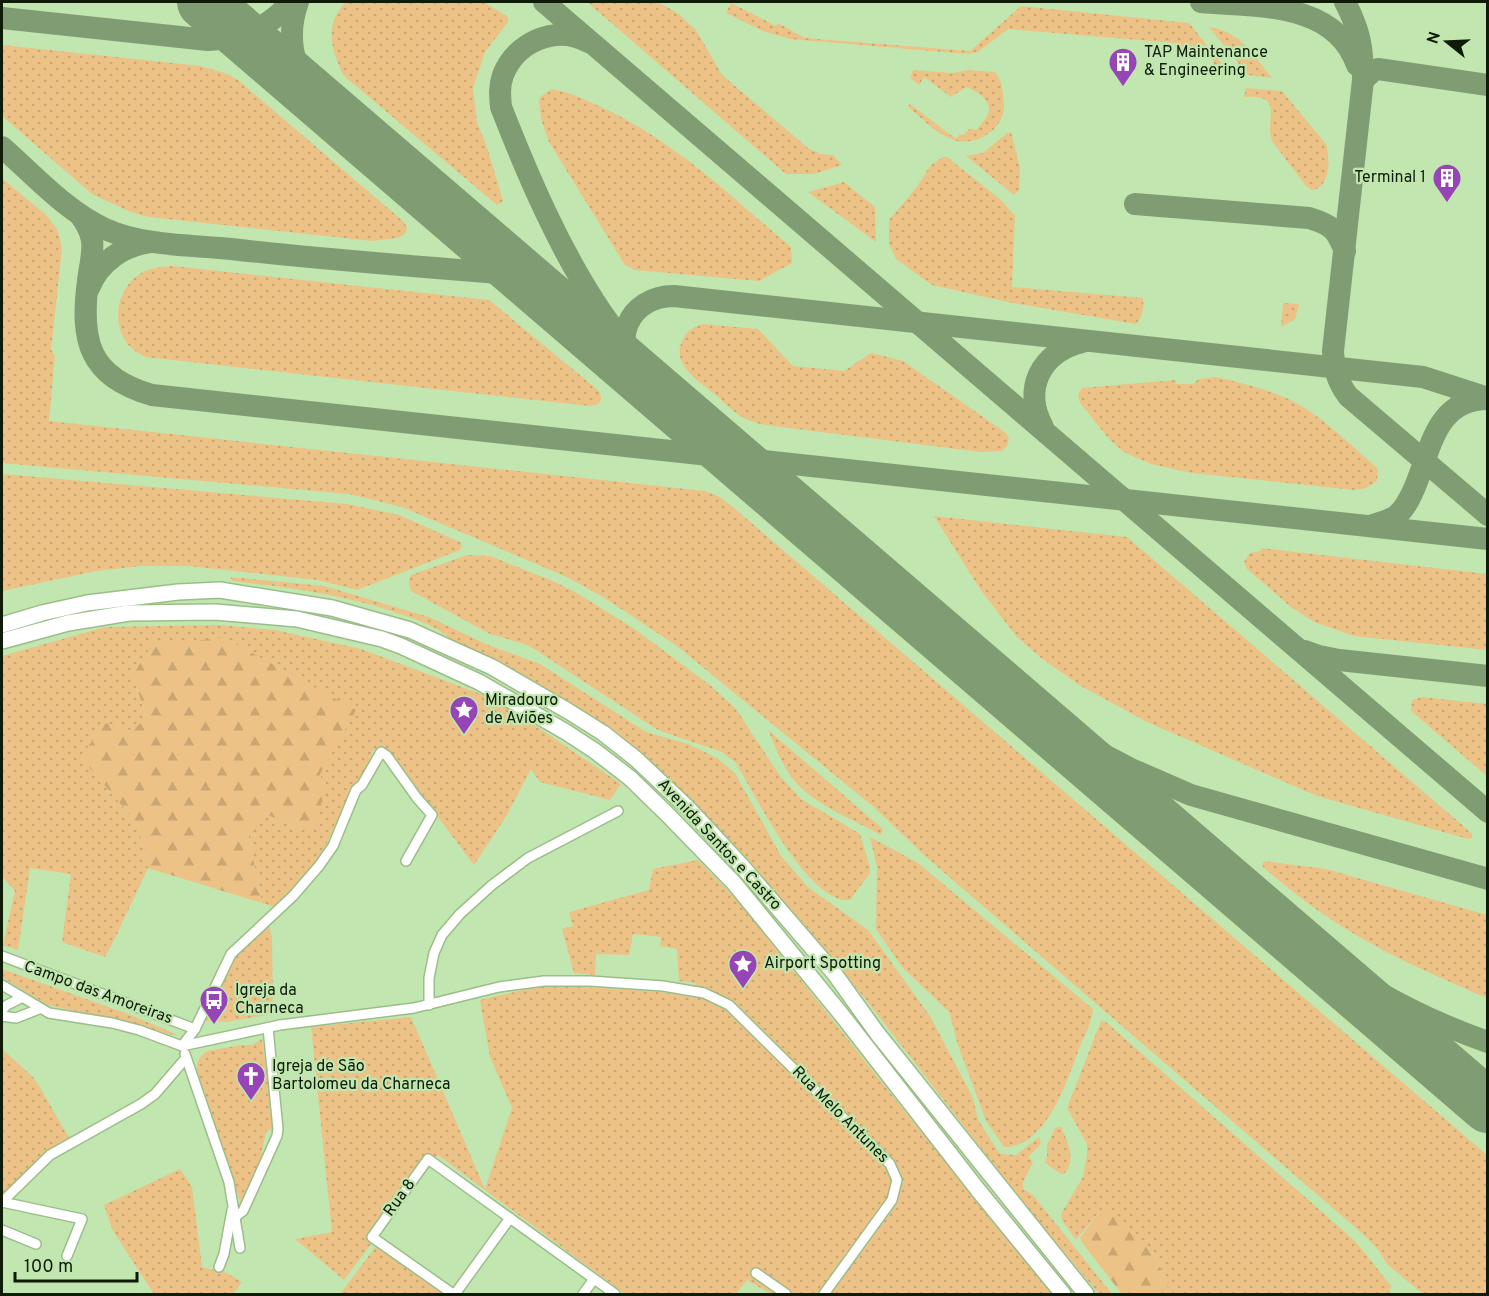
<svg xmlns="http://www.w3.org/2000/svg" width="1489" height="1296" viewBox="0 0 1489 1296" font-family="Overpass,sans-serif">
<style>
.grass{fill:url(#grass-dots)}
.forest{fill:url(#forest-firs)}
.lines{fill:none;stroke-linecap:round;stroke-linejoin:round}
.taxiway{stroke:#809c72;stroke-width:22}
.runway{stroke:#809c72;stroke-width:54}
.minor-casing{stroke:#9bbe89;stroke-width:12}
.primary-casing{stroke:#9bbe89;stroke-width:18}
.minor{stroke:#fff;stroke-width:9}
.primary{stroke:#fff;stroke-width:15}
.labels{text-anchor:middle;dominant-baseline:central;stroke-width:4.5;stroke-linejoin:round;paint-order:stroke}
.poi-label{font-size:16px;fill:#0e1b07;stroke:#c2e6af;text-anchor:start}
.street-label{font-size:16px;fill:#0e1b07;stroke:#c2e6af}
</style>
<defs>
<pattern id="grass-dots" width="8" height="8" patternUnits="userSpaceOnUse" patternTransform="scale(1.5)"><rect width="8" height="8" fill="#edc286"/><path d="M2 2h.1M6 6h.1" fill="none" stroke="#caa672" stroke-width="1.8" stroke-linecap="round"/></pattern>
<pattern id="forest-firs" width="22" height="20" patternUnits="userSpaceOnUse" patternTransform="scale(1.5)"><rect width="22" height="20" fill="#edc286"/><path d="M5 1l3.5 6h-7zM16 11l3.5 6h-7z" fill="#caa672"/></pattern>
</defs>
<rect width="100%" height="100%" fill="#c2e6af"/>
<g class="grass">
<path d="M345,2H484L508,17V22L485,52L473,88L477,122L487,147L503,201L497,205L343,75C331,46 324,28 345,2Z"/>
<path d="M587,2H658L679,14L696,30L722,75L808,148L820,154L833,155L842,165L814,174H786Z"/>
<path d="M731,3L776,26L778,23L805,38L970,51L1021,6L1189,23L1222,64L1224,69L1220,74L1216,73L1213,70L1214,62L1206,52L1180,49L1175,43L1008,29L978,52L967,54L790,39L763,31L726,13Z"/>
<path d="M1209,27C1240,31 1254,56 1272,78L1248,75Z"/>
<path d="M2,45L201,66L227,74L238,80L404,222L407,228L405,234L398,238L372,241L149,217L131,212L92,194L2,116Z"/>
<path d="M913,70L953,73L969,70L995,72C1001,79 1002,86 1003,94C1003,100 1005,108 1003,113C998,134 973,146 954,140C937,135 922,118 908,107L910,104L956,139L960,134L963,136L969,129L976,130C980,125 988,118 989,110C990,99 975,90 966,87L951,97L924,77L919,85L910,78Z"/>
<path d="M1246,88L1282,91L1326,144C1330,157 1331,188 1312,190L1306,186L1272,141C1264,118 1286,94 1244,97Z"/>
<path d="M551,89C565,91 577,96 590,102C667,134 728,194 791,247L792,263L759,281L635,270L625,265L549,142L541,119L539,98Z"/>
<path d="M1011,132L1020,168L1019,190L1014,195L966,156L983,153L1007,133Z"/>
<path d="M943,157H947L1001,200L1015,216L1012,287L1143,298C1144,308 1143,316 1136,324L1008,302L932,285L896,259L889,244V220L916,188L931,165Z"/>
<path d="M2,178L46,215L57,229L62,248L51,350L55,356L49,421L705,491L718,496L733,507L1487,1155V1294H1423L1388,1265L1377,1248L1356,1228L925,856L875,808L677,646L603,597L567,577L402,507L349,494L2,463Z"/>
<path d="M844,182L875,207L876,242L808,192Z"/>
<path d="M173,266L489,300L598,390C604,399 601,405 590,406L146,357C138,353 129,348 125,340C112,319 118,290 137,276C147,268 161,267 173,266Z"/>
<path d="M1283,303L1299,304L1295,319L1281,327Z"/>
<path d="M703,324L758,329L793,366L844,371L871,353L903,361L1006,433L1009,439L1007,446L1002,451L981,452L765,425C761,424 755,423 751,421C738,417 727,405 717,396C700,382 671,366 682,341C686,331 693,327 703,324Z"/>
<path d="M1216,377C1241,383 1267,389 1291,400C1323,417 1351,445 1378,469L1377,481L1366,488L1355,490L1192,473L1151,464L1124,452L1110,440L1080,403L1078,395L1082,388L1176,380V384H1193L1199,379Z"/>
<path d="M2,474L347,504L399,515L462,543L460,550L357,590L318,580L188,566H141L96,571L2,591Z"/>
<path d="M934,516L1127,537L1461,824L1472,834V838L1468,839L1317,796L1147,722L1081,686L1041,658L1016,636L980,589Z"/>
<path d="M1261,548L1487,574V650L1354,636L1314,622L1291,607L1247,569L1244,562L1250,553L1261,551Z"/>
<path d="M467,555L490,556L553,581L575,592L633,628L710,685L736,709L780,776L801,799L860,834L870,868V873L850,900C809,905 755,795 736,763L722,752L658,730L528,645L490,634L413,592C408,587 408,581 411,575Z"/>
<path d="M230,577L324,586L429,617L488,645L540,664L646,732L688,744L717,758L735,773L781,856L808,887L868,930L930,1016L973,1098L978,1120L1000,1154L1016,1155L1039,1137L1041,1144L1028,1157L1033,1162L1023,1182V1189L1033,1195L1112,1294H1099L1024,1204L867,1001L803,923L736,849L616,741L454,642C438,626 418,620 397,613C342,594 290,588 233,581Z"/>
<path d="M218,625L275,630L361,649L494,699L533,724L621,784L610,800L540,782L531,769L507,815L474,865L386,748L373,750L368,765L360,781L350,794L327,843L311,869L275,907L262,903L248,833L263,813L303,830L324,792L320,774L133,675L146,717L134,731L80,757L138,824L148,868L117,934L105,957L62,942L71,874L30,868L18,950L3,945L15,891L2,876V656L105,627Z"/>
<path d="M1422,697L1487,704V776L1411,711L1412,700Z"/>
<path d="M768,730L883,829L881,835C849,817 805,802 786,769C779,757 774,743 768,730Z"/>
<path d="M870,837L918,863L1093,1009C1092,1022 1084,1037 1079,1049C1067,1081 1046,1148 1004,1147L986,1121L958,1045L949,1012L902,967L876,929L877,867Z"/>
<path d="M698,860L740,903L910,1118L1054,1294H771L747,1280L736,1294H625L438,1155L344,1280L295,1239L332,1232L311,1027L411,1017L485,1189L512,1108L490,1057L480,1000L536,987H584L662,992L691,997L696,983L679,981L677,949L660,946L661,937L633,934L629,955L596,954L595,975L574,973L562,929L573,926L569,912L649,890L653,869Z"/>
<path d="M1264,861L1326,869L1487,915V998C1424,971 1360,943 1305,901C1290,890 1276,878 1262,866Z"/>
<path d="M269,926L272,937L273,1014L226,1022L204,1021L232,960Z"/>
<path d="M2,969L128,1014L178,1035L164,1034L131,1023L48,1005L2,977Z"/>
<path d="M1101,1021L1106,1022L1356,1242L1391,1286L1389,1294H1170L1155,1255L1106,1204L1076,1240L1062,1220L1061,1214L1083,1177L1087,1155V1144L1067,1108Z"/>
<path d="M262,1039L266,1068L272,1071L274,1131L267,1130L261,1153L266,1152L243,1202L240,1201L201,1088C196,1073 193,1060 207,1051L242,1045H252Z"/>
<path d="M2,1049L33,1077L41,1089L69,1138L47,1151L2,1196Z"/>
<path d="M1061,1126C1067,1142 1077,1158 1065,1173L1061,1174L1045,1163L1047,1157V1146L1055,1128Z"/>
<path d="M180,1169L192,1187L202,1267L227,1273L242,1282L233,1294H154L113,1231L104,1205Z"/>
<path d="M377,1245L446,1294H340Z"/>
</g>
<g class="forest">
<path d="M225,638L356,710L320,774L324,791L317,824L303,830L263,813L248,833L262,903L148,868L138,824L80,757L106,723L133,731L146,717L133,675L152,644Z"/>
<path d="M1106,1203L1155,1255L1170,1294H1122L1083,1244L1080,1238Z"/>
</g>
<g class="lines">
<g class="taxiway">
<path d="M298,2C286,35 292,68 314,96"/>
<path d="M544,2L1488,812"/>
<path d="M1201,2C1256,7 1335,1 1357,65"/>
<path d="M1345,2C1360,31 1363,48 1363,80L1333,351C1334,369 1337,381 1348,396L1488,515"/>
<path d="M2,18L208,40C243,39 268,28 291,2"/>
<path d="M588,42C556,24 516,42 503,75C499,86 500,96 501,107C528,176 560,251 602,313C630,353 662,390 696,425"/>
<path d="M1363,80L1373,71L1378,69L1488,85"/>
<path d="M2,147C34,175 66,211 105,229C143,246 190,245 231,249C327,260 424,267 522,275"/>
<path d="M1135,204L1309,218C1332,225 1336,229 1345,251"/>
<path d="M80,215C86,223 90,230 92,240C94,253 89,269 88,281C80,341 89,377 152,395L1488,539"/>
<path d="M89,288C99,262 123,246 150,242"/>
<path d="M640,377C608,344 628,296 674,296L1423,377L1488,398"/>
<path d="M1043,427C1022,389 1041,352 1082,342"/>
<path d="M1370,526C1379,523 1388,521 1396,516C1405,509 1410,498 1414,489C1431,450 1435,399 1488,399"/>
<path d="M1305,651L1319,656L1339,660L1488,676"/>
<path d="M1020,703L1085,745L1131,769L1191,795L1488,879"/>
<path d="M1267,916C1336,970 1404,1013 1488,1042"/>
</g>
<path class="runway" d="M204,2L1488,1106"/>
<g class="minor-casing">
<g id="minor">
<path d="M2,956L195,1029"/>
<path d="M2,985L49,1013L112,1023L139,1030L182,1046"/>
<path d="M429,1005V978L434,953L442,935L460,914L492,885L528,858L618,811"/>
<path d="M2,1010L7,1005L21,998"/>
<path d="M2,1016L16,1018L39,1009"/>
<path d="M182,1046L280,1025L414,1008L499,987L544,981H590L663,986L704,993L729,1005L890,1164L897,1180L892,1200L824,1294"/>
<path d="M182,1046L195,1029L231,954L293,896L319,866L333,846L356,790L362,785L381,752L387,756L417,798L432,815L406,861"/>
<path d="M185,1054L229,1182L240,1248"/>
<path d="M2,1202L50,1155L141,1104L155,1094L186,1058"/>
<path d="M2,1202L82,1219L67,1256"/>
<path d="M235,1217L243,1211L277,1136L278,1129L268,1028"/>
<path d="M2,1230L36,1244"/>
<path d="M219,1267L224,1254L232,1210"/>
<path d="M756,1273L786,1294"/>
<path d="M453,1294L372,1237L428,1159L615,1294"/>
<path d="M455,1294L510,1218"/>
<path d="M583,1294L594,1279"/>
</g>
</g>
<g class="primary-casing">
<g id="primary">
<path d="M2,625L42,613L87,603L178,592L220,590L332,608L410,630L492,667L568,711L603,733L636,759L689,809L741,865L834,973L877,1033L1086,1294"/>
<path d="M2,641L68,623L129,613L215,612L297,619L382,639L401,646L479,682L566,732L595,751L630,778L667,814L734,883L841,1014L978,1190L1063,1294"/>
</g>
</g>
<use href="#minor" class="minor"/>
<use href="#primary" class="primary"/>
</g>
<defs>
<g id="building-pin" transform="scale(1.5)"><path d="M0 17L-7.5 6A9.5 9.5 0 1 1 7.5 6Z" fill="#9545b5" stroke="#c2e6af"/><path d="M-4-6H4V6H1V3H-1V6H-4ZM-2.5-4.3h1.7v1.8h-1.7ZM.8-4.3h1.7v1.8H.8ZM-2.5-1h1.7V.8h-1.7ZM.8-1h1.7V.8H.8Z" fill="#fff"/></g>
<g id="sight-pin" transform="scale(1.5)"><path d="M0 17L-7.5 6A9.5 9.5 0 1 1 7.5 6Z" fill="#9545b5" stroke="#c2e6af"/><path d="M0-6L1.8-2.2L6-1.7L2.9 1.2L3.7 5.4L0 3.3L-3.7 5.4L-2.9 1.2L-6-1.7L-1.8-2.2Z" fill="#fff"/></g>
<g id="bus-pin" transform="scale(1.5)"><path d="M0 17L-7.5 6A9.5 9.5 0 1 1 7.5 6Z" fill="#9545b5" stroke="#c2e6af"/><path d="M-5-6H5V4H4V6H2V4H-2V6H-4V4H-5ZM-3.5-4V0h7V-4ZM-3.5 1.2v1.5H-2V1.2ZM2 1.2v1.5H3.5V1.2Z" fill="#fff"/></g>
<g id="church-pin" transform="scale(1.5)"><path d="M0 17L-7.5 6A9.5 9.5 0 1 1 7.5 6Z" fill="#9545b5" stroke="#c2e6af"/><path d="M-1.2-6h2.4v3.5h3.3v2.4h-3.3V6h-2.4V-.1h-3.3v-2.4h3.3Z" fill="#fff"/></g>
</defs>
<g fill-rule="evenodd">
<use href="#building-pin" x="1123" y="62"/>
<use href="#building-pin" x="1447" y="178"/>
<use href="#sight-pin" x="464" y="710"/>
<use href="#sight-pin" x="743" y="964"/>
<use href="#bus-pin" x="214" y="1000"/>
<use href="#church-pin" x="251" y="1076"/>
</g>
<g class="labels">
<g class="poi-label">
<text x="1144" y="53">TAP Maintenance<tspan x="1144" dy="18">&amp; Engineering</tspan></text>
<text x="1426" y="178" text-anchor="end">Terminal 1</text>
<text x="485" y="701">Miradouro<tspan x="485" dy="18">de Aviões</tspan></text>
<text x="764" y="964">Airport Spotting</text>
<text x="235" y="991">Igreja da<tspan x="235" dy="18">Charneca</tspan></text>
<text x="272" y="1067">Igreja de São<tspan x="272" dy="18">Bartolomeu da Charneca</tspan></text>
</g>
<g class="street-label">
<text transform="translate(719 845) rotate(47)">Avenida Santos e Castro</text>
<text transform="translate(98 993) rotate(20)">Campo das Amoreiras</text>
<text transform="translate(840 1115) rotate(45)">Rua Melo Antunes</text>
<text transform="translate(400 1198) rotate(-54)">Rua 8</text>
</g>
</g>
<rect width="1489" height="1296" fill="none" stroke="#0e1b07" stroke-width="6"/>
<g transform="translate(1447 42) rotate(288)" stroke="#c2e6af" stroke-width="4.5" paint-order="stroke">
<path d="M0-4.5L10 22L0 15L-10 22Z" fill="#0e1b07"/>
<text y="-9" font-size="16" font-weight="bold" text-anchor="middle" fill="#0e1b07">N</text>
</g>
<path d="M15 1272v9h122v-9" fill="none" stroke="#0e1b07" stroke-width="3"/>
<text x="24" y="1272" font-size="18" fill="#0e1b07" stroke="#c2e6af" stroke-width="4.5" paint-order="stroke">100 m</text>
</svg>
